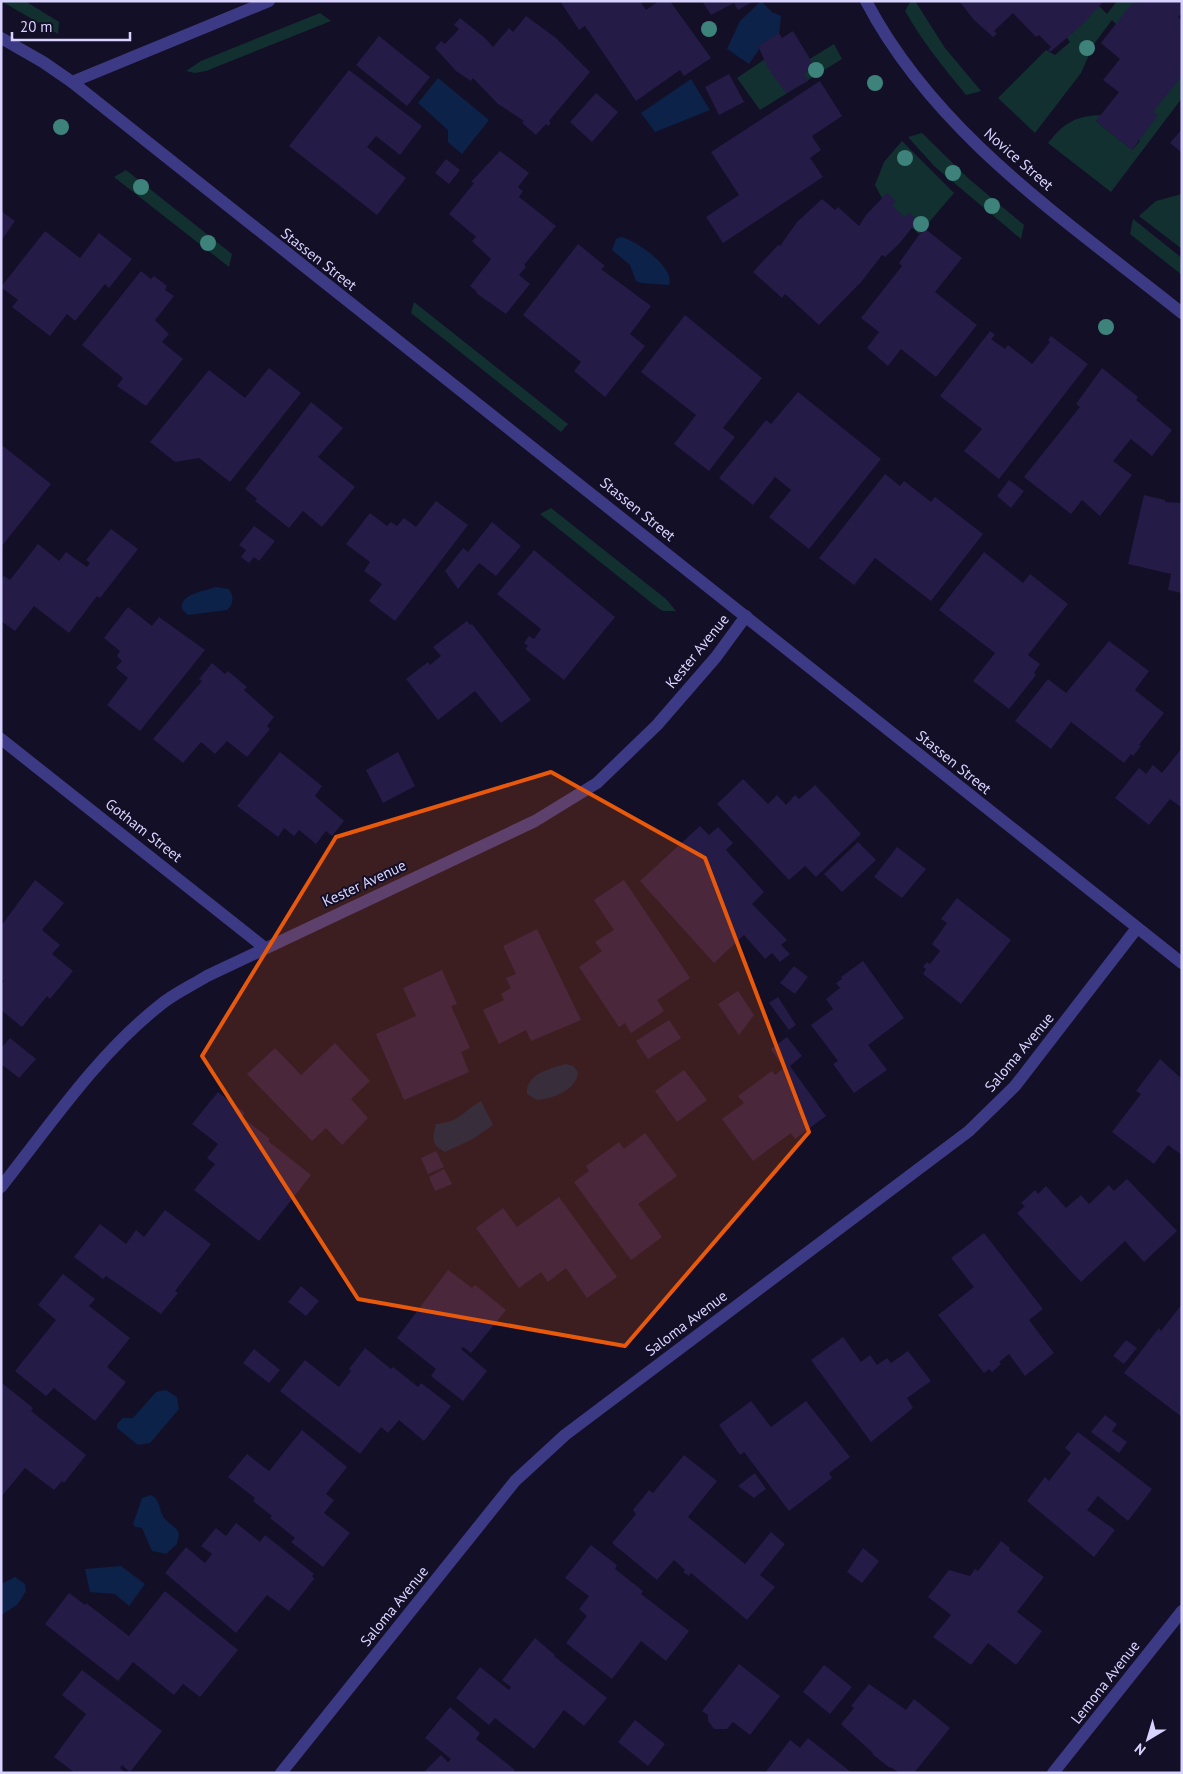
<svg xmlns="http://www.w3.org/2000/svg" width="1183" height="1774" viewBox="0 0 1183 1774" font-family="'PT Sans',sans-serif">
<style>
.green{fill:#12302f}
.water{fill:#0c2248}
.building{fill:#241b47}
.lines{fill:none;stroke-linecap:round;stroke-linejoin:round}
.street{stroke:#3d3a85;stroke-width:12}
.tree{fill:#3d827b}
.marked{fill:#e8590c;fill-opacity:0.2;stroke:#e8590c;stroke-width:4;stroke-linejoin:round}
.labels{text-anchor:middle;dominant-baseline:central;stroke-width:4;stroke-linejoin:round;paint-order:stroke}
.street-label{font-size:15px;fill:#d9d4ff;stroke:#130f26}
</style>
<rect width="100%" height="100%" fill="#130f26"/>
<g class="green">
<path d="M1,1H25L59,22L58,34Z"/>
<path d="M911,1H915L945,48L981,91L966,95C944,68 922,41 905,11Z"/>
<path d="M1117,1H1138L1119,27L1112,20L1094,44L1081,73L1035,133L998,98L1046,50L1055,55L1070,42L1065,35L1096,3L1107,14Z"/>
<path d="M320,13L331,21L206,71L195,73L186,71L201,61Z"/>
<path d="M834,44L842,59L760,110L737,78L768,57L800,72L808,60Z"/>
<path d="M1182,72V98L1111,192L1048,143C1064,123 1075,116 1101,115L1096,121L1132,150L1140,141L1136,137L1150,112Z"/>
<path d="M922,133L969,179L1024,225L1021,239L934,166L908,137Z"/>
<path d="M902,141L954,193L919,234L884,202L875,185L884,162Z"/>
<path d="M126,170L232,254L229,267L114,177Z"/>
<path d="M1182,194V249L1139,216L1156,201Z"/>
<path d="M1133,219L1182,258V275L1130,234Z"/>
<path d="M414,302L568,424L561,432L411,313Z"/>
<path d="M551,508L666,599L676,611H663L658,608L540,514Z"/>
</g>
<g class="water">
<path d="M761,1L772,12L781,16L779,35L764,42L749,64L727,49L740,21Z"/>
<path d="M438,78L489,120L462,154L448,142V130L418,103Z"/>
<path d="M691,79L710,110L655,132L641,113Z"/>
<path d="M621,237C636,240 676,268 669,285L642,283L636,281L630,265L612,250L616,239Z"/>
<path d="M216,587L229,589C234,597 234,604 227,610L188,615L182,609C179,594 205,591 216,587Z"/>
<path d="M566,1064L573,1066L578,1072C577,1090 552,1099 537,1100L527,1094C525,1074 551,1068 566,1064Z"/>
<path d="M481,1101L493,1125L473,1139L445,1152C431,1144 432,1139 436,1124C460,1122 463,1111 481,1101Z"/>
<path d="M166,1390L177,1397L179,1409L150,1443L138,1445L117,1428V1424L123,1418H133L156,1392Z"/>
<path d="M151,1495C162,1501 158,1511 165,1519C170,1525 176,1526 179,1534L177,1544L166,1554L152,1551L142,1528L135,1527L133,1524L142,1498Z"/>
<path d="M121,1566L145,1584L129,1606L115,1594L90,1592L85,1569Z"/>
<path d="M15,1577L25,1584L26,1591L17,1605L1,1615V1584Z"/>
</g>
<g class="building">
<path d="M560,1H640L646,10L659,1H670L711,58L684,76L680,70L636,101L585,26L579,30Z"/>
<path d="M702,1H754L738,10L734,3L711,15Z"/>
<path d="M1104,1L1082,25L1050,52L1048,50L1051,47L1039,35L1036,37L1013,13L994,31L997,34L993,37L974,20L960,2Z"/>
<path d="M1138,1H1182V13L1178,17L1182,20V76L1153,112L1158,115L1132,150L1096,121L1119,92L1103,80L1120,59L1101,43L1133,2L1136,4Z"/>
<path d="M526,16L556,38L590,72L549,121L551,123L548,126L546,124L536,135L522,123L524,121L498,104L473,78L471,81L456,71L435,48L441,41L445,44L459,29L454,25L460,18L485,38L493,47L509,28L513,32Z"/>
<path d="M793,31L815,67L804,74L808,81L786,93L769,70L758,46L779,33L782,38Z"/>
<path d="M379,36L430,77L407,106L356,65Z"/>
<path d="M349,70L422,126L400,155L376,136L367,147L406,178L377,215L289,146Z"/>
<path d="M729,74L744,102L719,115L705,87Z"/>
<path d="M820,81L842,116L812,136L821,150L810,158L823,177L723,243L706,217L739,195L711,152Z"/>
<path d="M596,93L618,112L592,142L570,122Z"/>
<path d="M1182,129V153L1170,143Z"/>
<path d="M500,151L529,173L518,187L523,191L519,197L556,226L524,265L526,267L519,275L530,284L506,314L476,293L477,292L470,286L491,259L472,241L476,237L449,214L474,183L471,182Z"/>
<path d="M446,159L460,170L449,184L435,173Z"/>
<path d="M887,193L896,201L892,206L905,217L909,213L918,220L899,244L885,257L882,255L862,281L819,325L785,294L782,298L753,272L778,245L780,246L797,222L822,199L835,210L838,207L859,226L866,215Z"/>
<path d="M1,211L15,221L1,241Z"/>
<path d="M924,228L962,258L935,292L977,325L936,377L901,349L888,366L867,348L879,332L861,318L902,266L899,263Z"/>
<path d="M45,231L80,258L99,233L132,259L109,288L105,284L75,321L67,314L50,336L12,307L18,300L1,287Z"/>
<path d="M578,244L605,266L601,269L651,306L630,334L645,346L605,397L574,371L581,362L523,315Z"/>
<path d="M141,271L151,279L154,276L167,286L165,290L174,296L155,320L169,334L162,342L183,359L146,406L117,386L123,378L82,345Z"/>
<path d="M685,315L762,378L723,428L735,437L709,471L674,444L696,415L641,372Z"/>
<path d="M990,331L995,335L991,339L1005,349L1008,345L1032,364L1050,342L1048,340L1051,336L1088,364L999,479L964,451L982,429L940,396Z"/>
<path d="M269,368L301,393L230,482L199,458L175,462L150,442L209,370L245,398Z"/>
<path d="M1102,368L1138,397L1136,400L1172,430L1152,456L1131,439L1113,461L1132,475L1100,516L1082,500L1071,514L1024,477L1080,407L1076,404Z"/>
<path d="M798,392L881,459L809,549L769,517L791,490L775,477L753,505L719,478L766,420L771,424Z"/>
<path d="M311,402L343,428L318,457L355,487L322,527L303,511L289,528L255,501L257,499L245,489Z"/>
<path d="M3,446L51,484L1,547V449Z"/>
<path d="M885,474L900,486L904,481L931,502L935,497L983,534L931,601L875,558L854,585L819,558Z"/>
<path d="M1009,480L1024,491L1011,508L997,496Z"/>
<path d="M1144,495L1165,500V502L1182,503V593L1168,590L1171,574L1128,564Z"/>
<path d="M436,501L468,525L395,621L369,601L382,584L364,571L370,562L346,544L370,513L387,526L391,522L397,526L404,518L416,527Z"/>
<path d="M492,522L521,546L496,576L479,563L458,589L445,571L463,548L468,552Z"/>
<path d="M254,526L275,541L259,561L254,557L249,563L241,557L246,550L239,545Z"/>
<path d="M111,529L138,549L100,598L97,596L69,633L34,606L15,631L1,621V580L4,576L10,580L38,544L59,561L66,552L87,567L90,563L86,560Z"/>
<path d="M534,550L615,617L564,680L525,649L528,646L524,643L529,636L534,639L541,629L497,594Z"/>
<path d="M984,552L1023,583L1030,574L1068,604L1028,655L1040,664L1034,673L1036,675L1009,709L973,681L995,653L939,610Z"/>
<path d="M128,607L152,626L159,617L205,650L140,731L107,705L128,678L116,668L122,661L117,656L120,651L104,638Z"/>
<path d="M467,621L470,625L472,624L531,700L501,723L475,691L438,720L406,679L428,662L430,665L441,656L433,647Z"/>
<path d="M1109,641L1149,671L1135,690L1164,713L1139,745L1141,746L1133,756L1131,754L1124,763L1071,722L1051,749L1015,721L1048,679L1066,693Z"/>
<path d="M212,663L225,674L228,671L247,687L244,690L274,717L267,726L270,729L247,757L227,741L215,754L201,742L183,763L153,739L202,681L199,679Z"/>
<path d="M1182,748V808L1170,799L1149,825L1115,798L1139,768L1146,774L1153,765L1162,773Z"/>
<path d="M280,752L322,786L315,796L344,821L332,836L326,831L316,844L299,830L294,836L284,828L278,837L237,806Z"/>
<path d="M398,752L415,786L383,803L366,770Z"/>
<path d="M743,779L768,804L777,795L786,805L795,795L799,799L815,785L861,834L816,877L805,866L789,880L717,804Z"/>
<path d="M700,826L709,835L718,827L733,843L726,850L764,892L752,904L787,940L781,945L790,954L780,962L772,953L765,959L744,935L714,963L640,881Z"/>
<path d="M858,842L876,860L842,892L824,874Z"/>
<path d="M897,847L926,869L902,898L874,877Z"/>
<path d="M35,880L64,903L42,930L60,945L52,954L73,971L50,999L47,996L22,1027L1,1010V985L4,981L1,978V926Z"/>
<path d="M624,880L690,978L657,1000L664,1011L631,1033L625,1023L619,1027L579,967L602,951L595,942L614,930L594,900Z"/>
<path d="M957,898L1011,940L961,1004L923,974L926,969L923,967L927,962L930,964L940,951L932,944L947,923L941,919Z"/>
<path d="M537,929L581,1020L531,1041L526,1030L499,1044L483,1010L504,1000L501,994L511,988L506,978L516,974L503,946Z"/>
<path d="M863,961L904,1018L868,1045L887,1070L854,1093L833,1064L838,1061L811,1025L833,1009L826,999L840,988L836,983L842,979L841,977Z"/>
<path d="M794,966L808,977L795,994L780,983Z"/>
<path d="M442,970L457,1004L451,1006L470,1048L461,1052L469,1072L404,1100L376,1034L416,1016L403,988Z"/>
<path d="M738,991L754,1015L739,1035L718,1004Z"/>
<path d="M778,997L796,1025L789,1030L769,1003Z"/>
<path d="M669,1020L681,1038L648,1059L636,1041Z"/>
<path d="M787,1037L802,1056L790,1066L826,1116L795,1139L791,1133L753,1161L722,1119L744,1103L738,1096L772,1071L775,1075L784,1068L771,1049Z"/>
<path d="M10,1038L36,1059L19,1078L1,1064V1048Z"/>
<path d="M335,1043L370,1081L351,1099L368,1118L342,1145L326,1128L312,1141L247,1074L275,1048L301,1075Z"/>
<path d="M1160,1059L1182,1079V1155L1168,1145L1154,1164L1112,1132L1141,1094L1136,1091Z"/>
<path d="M684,1070L707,1100L677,1122L655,1091Z"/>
<path d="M218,1092L245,1113L242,1117L270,1139L268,1141L311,1175L259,1241L194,1190L215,1164L207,1158L218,1144L192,1124Z"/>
<path d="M645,1133L677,1176L638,1204L662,1237L631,1260L574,1182L589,1171L586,1166L619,1142L624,1149Z"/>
<path d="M436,1151L444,1167L428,1174L421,1158Z"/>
<path d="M444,1169L452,1184L435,1191L429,1177Z"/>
<path d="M1127,1179L1177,1231L1144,1262L1125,1241L1081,1282L1017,1213L1025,1206L1021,1203L1035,1190L1038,1194L1046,1186L1066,1208L1081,1195L1089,1204L1109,1185L1114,1191Z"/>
<path d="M559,1197L617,1277L587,1298L566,1268L548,1282L541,1272L519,1288L476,1228L503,1208L517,1227Z"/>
<path d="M165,1210L211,1244L175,1291L178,1293L161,1314L106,1276L103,1279L74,1257L100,1224L126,1244L136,1230L144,1237Z"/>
<path d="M984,1233L1043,1309L1029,1320L1054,1353L1025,1376L1009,1354L999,1362L1001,1364L992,1372L989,1369L984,1373L938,1315L974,1287L951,1258Z"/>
<path d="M448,1270L472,1288L475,1285L506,1310L471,1353L463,1347L461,1349L487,1371L463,1401L431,1376L436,1369L397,1338Z"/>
<path d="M63,1274L95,1299L89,1306L130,1338L107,1367L126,1382L95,1421L54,1388L46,1396L15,1371L56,1320L38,1305Z"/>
<path d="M301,1286L319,1301L306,1316L288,1302Z"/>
<path d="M1182,1304V1417L1124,1373L1159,1328L1161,1331Z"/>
<path d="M843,1337L861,1362L870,1355L877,1365L887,1358L891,1363L908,1351L931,1381L907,1398L913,1408L871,1442L811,1360Z"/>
<path d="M1126,1340L1137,1348L1124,1364L1113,1356Z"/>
<path d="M365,1348L391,1369L393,1367L418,1387L421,1383L451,1406L424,1441L399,1420L388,1433L381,1427L360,1454L280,1391L305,1360L339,1387L351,1371L349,1369Z"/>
<path d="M254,1349L280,1370L269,1383L243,1363Z"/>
<path d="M2,1383L33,1408L31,1411L86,1455L64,1483L62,1481L54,1490L25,1468L1,1497Z"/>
<path d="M751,1401L771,1427L806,1401L850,1457L829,1473L832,1478L789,1511L744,1452L740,1455L719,1425Z"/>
<path d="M1105,1415L1117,1424L1112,1431L1127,1442L1119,1453L1091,1432Z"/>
<path d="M302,1430L347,1467L326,1494L334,1500L324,1513L350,1533L323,1567L291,1542L295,1538L270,1518L272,1516L253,1501L255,1498L228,1477L247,1454L269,1471Z"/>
<path d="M1078,1432L1152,1489L1128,1521L1098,1496L1087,1510L1115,1530L1094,1557L1027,1501L1045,1477L1049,1481L1071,1453L1065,1448Z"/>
<path d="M684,1455L717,1481L688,1517L745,1564L771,1532L785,1544L760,1575L775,1587L747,1620L691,1573L689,1576L683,1572L685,1570L674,1560L657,1580L612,1543L636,1514L633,1510L649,1490L653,1493Z"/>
<path d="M755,1473L766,1489L754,1498L738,1486Z"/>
<path d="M236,1523L260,1542L265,1535L314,1574L312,1576L314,1579L289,1611L267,1595L236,1633L165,1573L186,1547L205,1563L212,1554L201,1546L216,1528L226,1536Z"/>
<path d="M1001,1541L1010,1548L1009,1550L1044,1577L1017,1612L1042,1631L1016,1665L988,1643L971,1665L933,1637L951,1615L928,1597L949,1570L970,1576L975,1569L978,1571Z"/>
<path d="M591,1545L617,1565L615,1569L643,1591L641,1594L689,1631L666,1661L641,1641L612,1679L566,1643L587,1616L579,1609L589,1596L565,1578Z"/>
<path d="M863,1548L879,1561L862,1583L847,1572Z"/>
<path d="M165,1591L238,1650L200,1697L183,1684L174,1695L133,1662L118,1681L45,1624L69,1593L85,1605L86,1603L129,1636Z"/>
<path d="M535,1638L555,1655L554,1656L607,1698L584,1726L564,1710L534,1749L495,1718L489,1725L456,1698L480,1667L509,1690L511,1687L502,1680Z"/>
<path d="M739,1664L780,1696L750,1735L733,1722L727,1729H714L708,1721V1715L702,1711Z"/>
<path d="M824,1665L852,1687L830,1714L803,1692Z"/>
<path d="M82,1670L162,1731L130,1772L122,1765L120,1768L126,1773H75L54,1757L86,1714L62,1695Z"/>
<path d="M869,1684L906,1710L914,1699L950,1728L914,1773H899L891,1767L890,1768L872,1754L873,1753L841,1724L854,1708L851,1706Z"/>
<path d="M450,1707L480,1733L476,1739L515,1770L513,1773H423L441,1755L448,1762L451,1759L425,1738Z"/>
<path d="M635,1720L665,1744L648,1766L618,1742Z"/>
<path d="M808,1738L852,1773H765L790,1740L800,1748Z"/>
</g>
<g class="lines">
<g class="street">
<path d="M866,1C936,135 1066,220 1182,313"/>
<path d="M1,38L43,62L72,82L269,1"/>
<path d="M72,82L1182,963"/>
<path d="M1,739L265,948"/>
<path d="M1,1187C50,1125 97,1055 159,1006C173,994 191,986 207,976L535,821L597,783L657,725L716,657L746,616"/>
<path d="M281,1773L515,1481L565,1435L969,1131L1015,1086L1137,928"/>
<path d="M1053,1773L1182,1611"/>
</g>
</g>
<g class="tree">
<circle cx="709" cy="29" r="8"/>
<circle cx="1087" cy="48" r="8"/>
<circle cx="816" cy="70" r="8"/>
<circle cx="875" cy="83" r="8"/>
<circle cx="61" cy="127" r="8"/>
<circle cx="905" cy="158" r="8"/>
<circle cx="953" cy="173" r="8"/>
<circle cx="141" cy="187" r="8"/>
<circle cx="992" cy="206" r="8"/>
<circle cx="921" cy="224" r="8"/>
<circle cx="208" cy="243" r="8"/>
<circle cx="1106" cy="327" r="8"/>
</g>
<path class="marked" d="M551,772L705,858L809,1132L625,1346L358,1299L202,1056L336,837Z"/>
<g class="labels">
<g class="street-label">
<text transform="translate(1019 159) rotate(41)">Novice Street</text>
<text transform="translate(319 259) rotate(38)">Stassen Street</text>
<text transform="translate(638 509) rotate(39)">Stassen Street</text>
<text transform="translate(697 651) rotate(-51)">Kester Avenue</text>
<text transform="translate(954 762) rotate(39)">Stassen Street</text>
<text transform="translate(144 830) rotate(38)">Gotham Street</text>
<text transform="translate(364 883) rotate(-25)">Kester Avenue</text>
<text transform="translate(1019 1052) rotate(-50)">Saloma Avenue</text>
<text transform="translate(686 1323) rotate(-37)">Saloma Avenue</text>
<text transform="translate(394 1606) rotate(-51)">Saloma Avenue</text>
<text transform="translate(1105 1682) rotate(-52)">Lemona Avenue</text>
</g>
</g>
<rect width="1183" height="1774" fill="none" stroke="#d9d4ff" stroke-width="5"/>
<g transform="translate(1148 1739) rotate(218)" stroke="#130f26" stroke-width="4" paint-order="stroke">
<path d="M0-4L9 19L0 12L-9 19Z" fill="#d9d4ff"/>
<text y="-8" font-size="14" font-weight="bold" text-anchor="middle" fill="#d9d4ff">N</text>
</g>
<path d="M12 32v8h118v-8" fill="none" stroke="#d9d4ff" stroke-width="2.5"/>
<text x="20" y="32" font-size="15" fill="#d9d4ff" stroke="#130f26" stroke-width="4" paint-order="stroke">20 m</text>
</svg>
